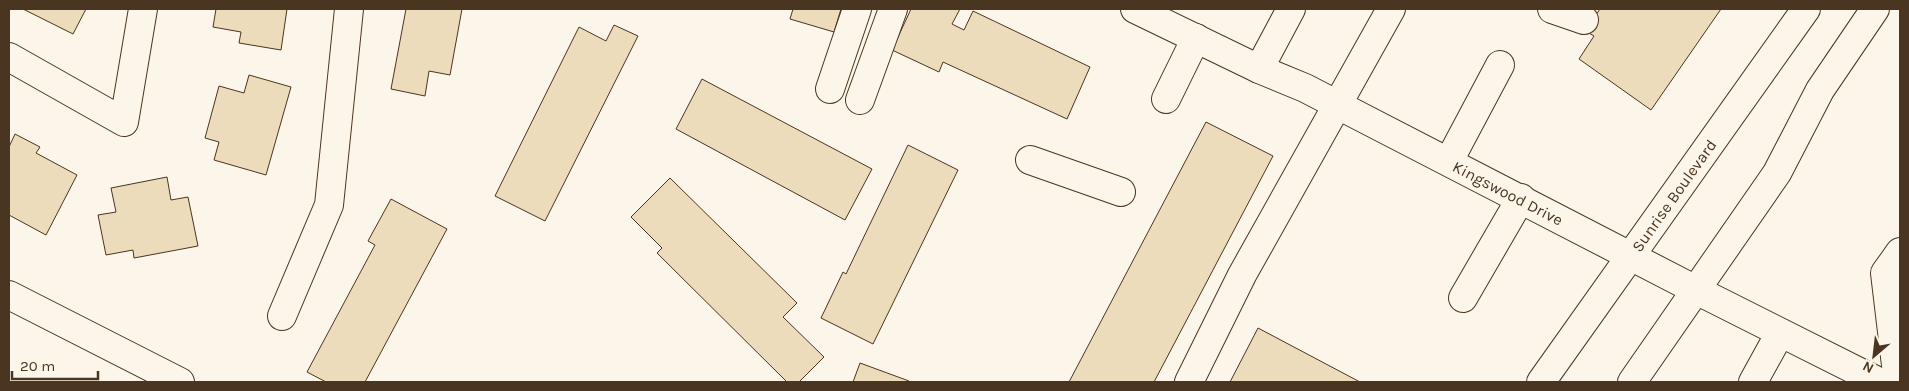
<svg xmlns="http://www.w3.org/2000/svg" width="1909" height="391" viewBox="0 0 1909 391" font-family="Karla,sans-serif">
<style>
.building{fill:#ecdcbc;stroke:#4a3520}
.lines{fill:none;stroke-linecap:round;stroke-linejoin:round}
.minor-casing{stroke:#4a3520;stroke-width:30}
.major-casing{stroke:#4a3520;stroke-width:30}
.minor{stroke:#fbf6e9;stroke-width:28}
.major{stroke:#fbf6e9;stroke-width:28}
.labels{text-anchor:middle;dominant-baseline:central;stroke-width:4;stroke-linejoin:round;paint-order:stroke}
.street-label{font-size:16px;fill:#4a3520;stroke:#fbf6e9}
</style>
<rect width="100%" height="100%" fill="#fbf6e9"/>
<g class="building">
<path d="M23,9H86L73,34Z"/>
<path d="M216,9H287L281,50L239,43L241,32L213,27Z"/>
<path d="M406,9H462L450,75L429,71L425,96L391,89Z"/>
<path d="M793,9H841L834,32L790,19Z"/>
<path d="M911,9H960L952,24L964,30L973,11L1090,67L1067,119L943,62L939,72L892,50Z"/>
<path d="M1600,9H1721L1651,110L1579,59L1594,36L1585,31Z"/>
<path d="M614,25L638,36L545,221L495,196L579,27L606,41Z"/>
<path d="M249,75L291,87L266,175L214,160L219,142L205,138L219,86L244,93Z"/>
<path d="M702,79L872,169L845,220L676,129Z"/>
<path d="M1206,122L1273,156L1154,382H1069Z"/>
<path d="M15,134L40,147L36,153L77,175L46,235L9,215V147Z"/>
<path d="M908,145L958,170L873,344L821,318L843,272L846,274Z"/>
<path d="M167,177L171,200L188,197L198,246L134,258L133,250L106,255L98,215L116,212L111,188Z"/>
<path d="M670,178L797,303L783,317L824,357L799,382H787L657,253L662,248L631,217Z"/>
<path d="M391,199L447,229L365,382H326L307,372L375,245L368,241Z"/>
<path d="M1258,328L1360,382H1230Z"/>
<path d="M860,363L909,381V382H853Z"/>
</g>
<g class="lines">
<g class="minor-casing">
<g id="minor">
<path id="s1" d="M1135,9L1259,69L1305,88L1696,290L1879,382"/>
<path d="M1552,9L1584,20"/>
<path d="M9,57L124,122L143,9"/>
<path d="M1259,69L1291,9"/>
<path d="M830,89L857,9"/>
<path d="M1166,99L1196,38"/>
<path d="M860,100L893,9"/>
<path d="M1030,160L1121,192"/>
<path d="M1449,161L1500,65"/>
<path d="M9,295L180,382"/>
<path d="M1463,298L1521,198"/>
<path d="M282,316L329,205L349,9"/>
<path d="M1189,382L1242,275L1391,9"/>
<path d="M1753,382L1780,333"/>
<path d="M1898,382L1885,273L1900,252"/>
</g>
</g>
<g class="major-casing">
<g id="major">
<path id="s2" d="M1541,382L1806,9"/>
<path d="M1632,382L1777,173L1820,90L1875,9"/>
</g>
</g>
<use href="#minor" class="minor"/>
<use href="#major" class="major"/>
</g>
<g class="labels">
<g class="street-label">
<text stroke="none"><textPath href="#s1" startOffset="416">Kingswood Drive</textPath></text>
<text stroke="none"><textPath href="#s2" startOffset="229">Sunrise Boulevard</textPath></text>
</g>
</g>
<rect width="1909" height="391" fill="none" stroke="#4a3520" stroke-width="20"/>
<g transform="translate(1874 356) rotate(208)" stroke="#fbf6e9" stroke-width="4" paint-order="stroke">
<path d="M0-4L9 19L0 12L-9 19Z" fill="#4a3520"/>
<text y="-8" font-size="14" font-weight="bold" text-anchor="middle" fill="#4a3520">N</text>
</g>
<path d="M12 371v8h86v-8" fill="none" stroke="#4a3520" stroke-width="2.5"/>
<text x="20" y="371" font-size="15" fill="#4a3520" stroke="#fbf6e9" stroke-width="4" paint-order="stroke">20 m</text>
</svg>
